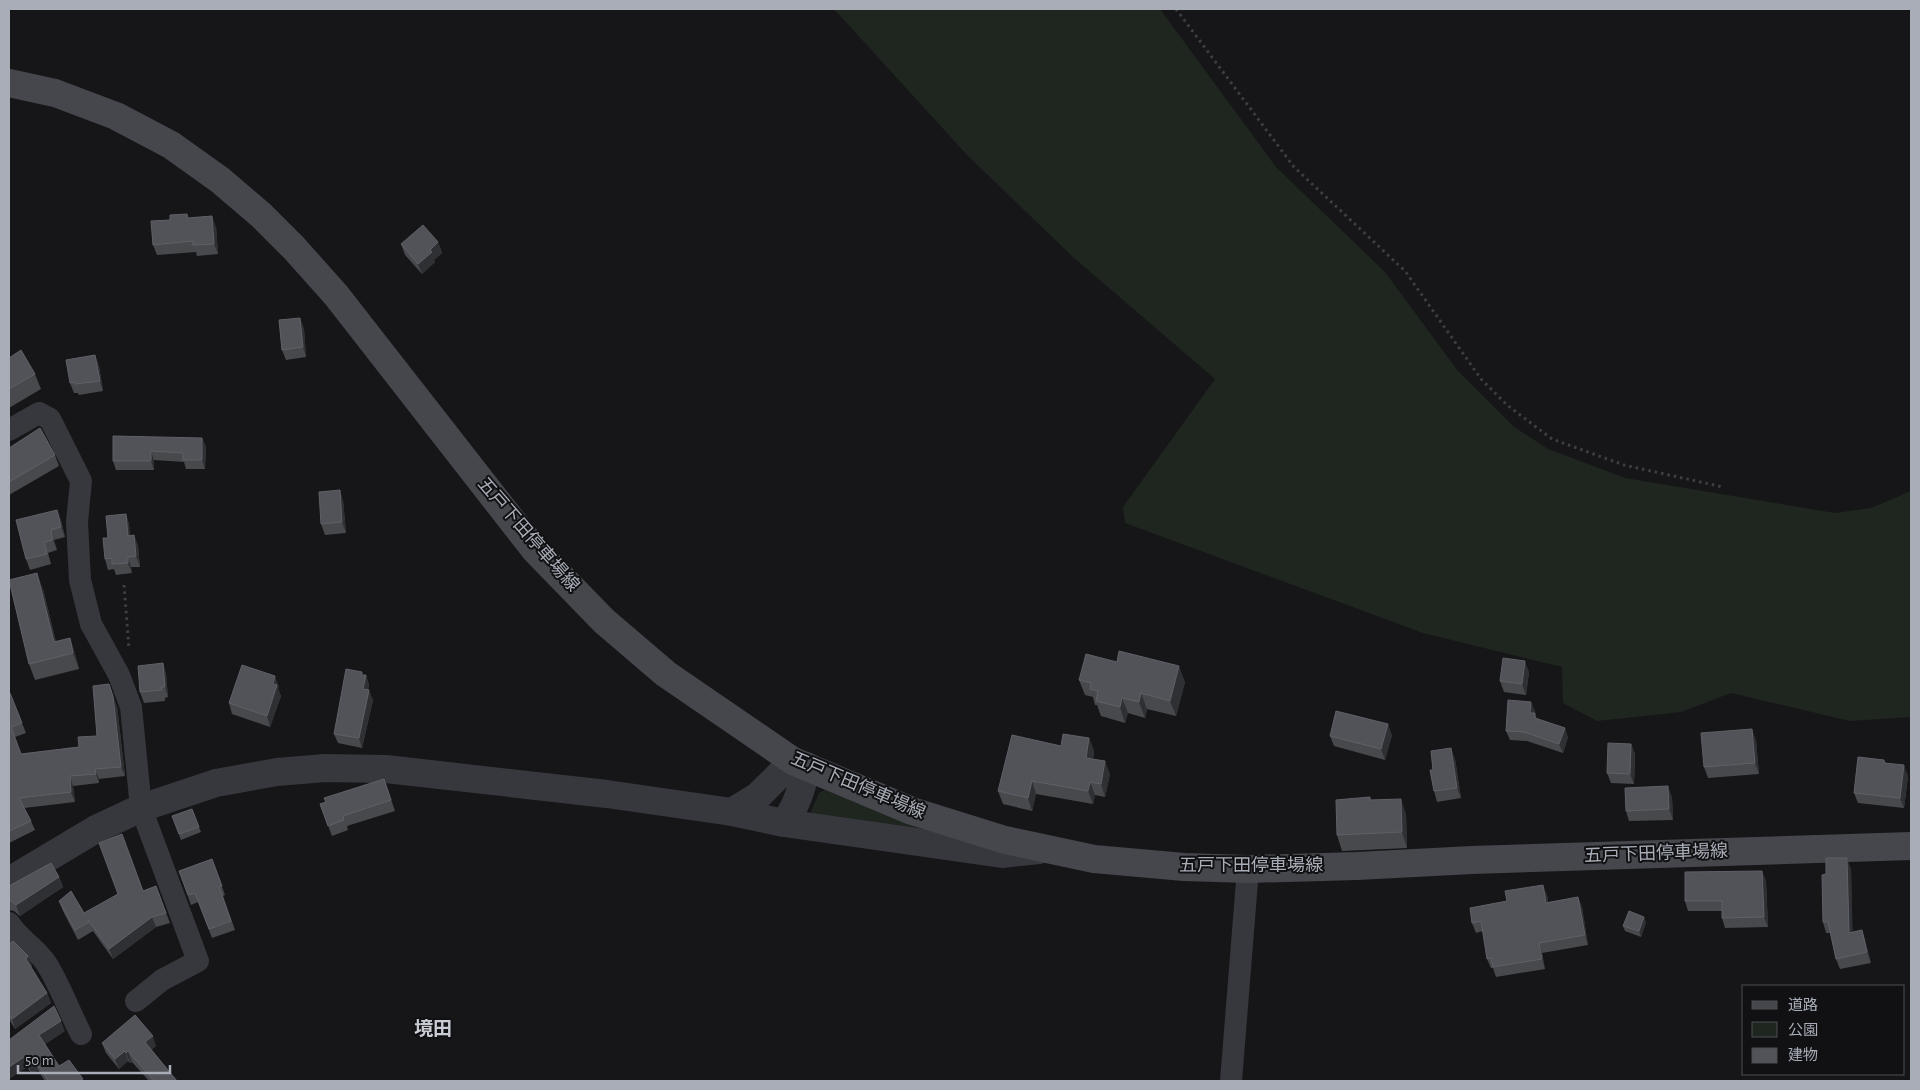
<svg xmlns="http://www.w3.org/2000/svg" width="1920" height="1090" viewBox="0 0 1920 1090" font-family="'Alegreya Sans','Noto Sans JP',sans-serif">
<style>
.green{fill:#1e261f}
.lines{fill:none;stroke-linecap:round;stroke-linejoin:round}
.path{stroke:#3d3f44;stroke-width:3;stroke-dasharray:2.5 4;stroke-linecap:butt}
.minor{stroke:#37383d;stroke-width:22}
.tertiary{stroke:#37383d;stroke-width:28}
.secondary{stroke:#45474d;stroke-width:28}
.wall{fill:#47494d}
.shaded-wall{fill:#2f3033}
.building{fill:#525359;stroke:#5f6168}
.labels{text-anchor:middle;dominant-baseline:central;stroke-width:4;stroke-linejoin:round;paint-order:stroke}
.street-label{font-size:18px;fill:#a8adb8;stroke:#111113}
.neighbourhood-label{font-size:19px;font-weight:bold;fill:#c9ccd4;stroke:#111113}
</style>
<rect width="100%" height="100%" fill="#161618"/>
<g class="green">
<path d="M834,9H1160L1276,167L1385,272L1458,371L1513,426L1548,449L1625,478L1835,513L1871,508L1911,491V717L1850,721L1731,693L1681,712L1597,721L1563,703L1562,667L1423,633L1125,523L1123,507L1215,379L1074,258L967,155Z"/>
<path d="M828,788L918,826L914,835L814,820L811,811L819,793Z"/>
</g>
<g class="lines">
<g class="path">
<path d="M1176,9L1294,167L1405,271L1481,379L1507,405L1552,439L1624,465L1723,487"/>
<path d="M124,585L129,649"/>
</g>
<g class="minor">
<path d="M9,430L39,413L50,419L81,481L77,522L80,580L91,624L119,675L131,707L141,808L198,961L162,980L136,1001"/>
<path d="M9,923C19,939 35,947 46,963C60,985 69,1011 81,1034"/>
<path d="M1231,1081L1248,869"/>
</g>
<g class="tertiary">
<path d="M732,812L758,796L793,761"/>
<path d="M784,823C797,806 802,787 807,766"/>
<path d="M9,881L96,829L141,808L216,783L277,772L325,768L386,769L607,794L732,812L784,823L1002,854L1039,850"/>
</g>
<path class="secondary" d="M9,83L55,93L116,116L171,145L220,180L261,215L294,248L336,295L535,550L604,621L666,674L793,761L912,811L1005,840L1094,859L1184,867L1248,869L1357,866L1472,860L1911,846"/>
</g>
<g class="wall">
<path d="M189,218L216,227L218,254L197,256L196,252L157,255L153,245Z"/>
<path d="M438,242L442,253L434,260L435,262L422,274L405,255L401,244Z"/>
<path d="M300,318L304,329L306,357L286,360L282,350Z"/>
<path d="M95,355L99,366L103,391L79,395L78,393H74L70,383Z"/>
<path d="M9,358L35,374L41,389L9,408Z"/>
<path d="M113,436L206,446L205,469H186L184,462L154,460V470H116L113,461Z"/>
<path d="M9,448L55,455L59,466L9,495Z"/>
<path d="M343,500L346,533L325,535L321,524Z"/>
<path d="M57,510L61,520L65,537L54,540L57,550L48,553L51,564L30,570L26,559Z"/>
<path d="M126,514L129,524L130,536L134,535L138,546L140,567H131L132,573L116,575L114,569L108,570L105,559L108,538Z"/>
<path d="M43,589L56,642L70,638L75,654L79,669L35,680L29,664Z"/>
<path d="M163,663L166,674L168,697L165,698V701L144,703L140,692Z"/>
<path d="M362,672L363,675H366L369,685L368,690L373,700L362,748L338,743L334,734Z"/>
<path d="M1529,672L1526,695L1504,692L1500,681Z"/>
<path d="M1079,680L1185,682L1176,716L1147,709L1145,718L1128,713L1125,723L1101,716L1097,705H1095L1093,697L1085,695Z"/>
<path d="M279,687L278,689L281,696L270,727L232,714L229,703Z"/>
<path d="M9,693H10L26,733L15,737L21,754L79,747L97,736L117,706L125,776L99,779V783L73,786L75,802L24,808L31,821L35,830L9,843Z"/>
<path d="M1535,711L1534,713L1537,719L1568,737L1563,753L1527,741L1510,740L1506,731Z"/>
<path d="M1392,735L1385,760L1334,746L1330,736Z"/>
<path d="M1089,738L1094,751L1093,759L1110,774L1105,797L1095,795L1093,804L1036,794L1032,811L1003,804L998,791L1061,746Z"/>
<path d="M1756,740L1759,774L1708,778L1704,767Z"/>
<path d="M1631,744L1635,754L1634,784L1611,783L1607,773Z"/>
<path d="M1455,759L1461,798L1437,802L1434,791L1433,770Z"/>
<path d="M1884,760L1886,763L1908,776L1904,808L1858,803L1854,793Z"/>
<path d="M388,790L395,811L347,826L348,830L332,836L320,804Z"/>
<path d="M1370,797L1371,800L1406,814L1407,848L1342,851L1337,835Z"/>
<path d="M1672,797L1673,820L1629,821L1626,811Z"/>
<path d="M192,809L201,832L181,840L172,816Z"/>
<path d="M212,859L225,895L223,896L235,930L212,938L198,902L191,905L179,871Z"/>
<path d="M1851,869L1852,932L1862,930L1865,940L1871,963L1840,969L1836,959L1831,933H1826L1823,922L1826,874Z"/>
<path d="M1762,871L1766,881L1768,927L1725,928L1722,918V911H1688L1685,901Z"/>
<path d="M59,877L63,887L20,916L14,911L9,910V886Z"/>
<path d="M156,886L170,923L156,927L113,959L93,931L78,940L63,911L59,901L84,913Z"/>
<path d="M1547,895L1548,902L1578,897L1582,907L1588,945L1542,953L1545,969L1496,977L1493,968H1491L1487,959L1483,931L1476,933L1472,923Z"/>
<path d="M1646,922L1641,937L1625,931L1623,926Z"/>
<path d="M9,944L28,956L32,966L31,967L47,993L51,1003L15,1029L9,1019Z"/>
<path d="M65,1031L45,1044L59,1066L84,1081H45L38,1070L32,1074L27,1067L9,1079V1040Z"/>
<path d="M102,1043L156,1046L151,1050L177,1081H149L132,1062L130,1063L128,1061L119,1069L106,1053Z"/>
</g>
<g class="shaded-wall">
<path d="M212,216L216,227L218,254L214,244Z"/>
<path d="M438,242L442,253L434,260L435,262L422,274L418,264L430,250Z"/>
<path d="M300,318L304,329L306,357L303,347Z"/>
<path d="M95,355L99,366L103,391L100,381Z"/>
<path d="M202,438L206,446L205,469L202,460Z"/>
<path d="M151,451L154,460V470L151,461Z"/>
<path d="M340,490L343,500L346,533L342,522Z"/>
<path d="M57,510L61,520L65,537L61,527Z"/>
<path d="M126,514L129,524L131,546L128,536Z"/>
<path d="M51,530L57,550L53,540Z"/>
<path d="M134,535L138,546L140,567L136,556Z"/>
<path d="M128,557L131,567L132,573L128,563Z"/>
<path d="M37,573L43,589L60,658L54,642Z"/>
<path d="M70,638L75,654L79,669L73,653Z"/>
<path d="M1525,661L1529,672L1526,695L1522,684Z"/>
<path d="M163,663L166,674L168,697L165,687Z"/>
<path d="M1179,666L1185,682L1176,716L1170,701Z"/>
<path d="M362,672L365,680L366,675L369,685L367,698L363,689L361,675Z"/>
<path d="M275,676L279,687L278,689L281,696L270,727L267,716L273,684Z"/>
<path d="M369,690L373,700L362,748L359,738Z"/>
<path d="M1141,693L1147,709L1145,718L1139,702Z"/>
<path d="M113,696L117,706L125,776L121,767Z"/>
<path d="M1122,698L1128,713L1125,723L1120,707Z"/>
<path d="M1531,702L1535,711L1534,722L1530,713Z"/>
<path d="M1388,724L1392,735L1385,760L1381,749Z"/>
<path d="M1565,728L1568,737L1563,753L1559,744Z"/>
<path d="M1752,729L1756,740L1759,774L1755,763Z"/>
<path d="M1089,738L1094,751L1091,771L1086,758Z"/>
<path d="M1631,744L1635,754L1634,784L1630,774Z"/>
<path d="M1451,748L1455,759L1461,798L1457,788Z"/>
<path d="M1105,761L1110,774L1105,797L1101,784Z"/>
<path d="M1904,765L1908,776L1904,808L1900,798Z"/>
<path d="M95,769L99,779V783L96,774Z"/>
<path d="M70,776L73,786L75,802L71,792Z"/>
<path d="M1032,781L1036,794L1032,811L1028,798Z"/>
<path d="M1090,782L1095,795L1093,804L1088,791Z"/>
<path d="M1668,786L1672,797L1673,820L1669,809Z"/>
<path d="M1401,799L1406,814L1407,848L1402,832Z"/>
<path d="M1847,858L1851,869L1853,943L1849,933Z"/>
<path d="M1762,871L1766,881L1768,927L1764,917Z"/>
<path d="M59,877L63,887L20,916L16,905Z"/>
<path d="M1543,885L1547,895L1550,912L1546,903Z"/>
<path d="M1578,897L1582,907L1588,945L1585,935Z"/>
<path d="M152,917L156,927L113,959L109,949Z"/>
<path d="M1644,917L1646,922L1641,937L1639,931Z"/>
<path d="M1862,930L1865,940L1871,963L1867,952Z"/>
<path d="M1539,943L1542,953L1545,969L1542,959Z"/>
<path d="M28,956L32,966L29,969L26,959Z"/>
<path d="M47,993L51,1003L15,1029L12,1019Z"/>
<path d="M61,1021L65,1031L43,1045L39,1035Z"/>
<path d="M153,1036L156,1046L148,1052L145,1042Z"/>
<path d="M125,1051L128,1061L119,1069L115,1059Z"/>
<path d="M128,1051L132,1062L130,1063L126,1053Z"/>
<path d="M24,1057L27,1067L9,1079V1067Z"/>
<path d="M34,1060L38,1070L32,1074L28,1064Z"/>
</g>
<g class="building">
<path d="M187,214L188,218L212,216L214,244L193,245V241L153,245L151,221L170,220V215Z"/>
<path d="M423,225L438,242L430,250L432,252L418,264L401,244Z"/>
<path d="M300,318L303,347L282,350L279,320Z"/>
<path d="M21,350L35,374L9,389V358Z"/>
<path d="M95,355L100,381L75,384V382L70,383L66,360Z"/>
<path d="M40,428L55,455L9,482V448Z"/>
<path d="M113,436L202,438V460H183V453L151,451V461H113Z"/>
<path d="M340,490L342,522L321,524L319,492Z"/>
<path d="M57,510L61,527L51,530L53,540L44,542L47,554L26,559L16,520Z"/>
<path d="M126,514L128,536L134,535L136,556L128,557V563L112,564V558L105,559L103,538H108L106,516Z"/>
<path d="M37,573L54,642L70,638L73,653L29,664L9,580Z"/>
<path d="M1119,651L1179,666L1170,701L1141,693L1139,702L1122,698L1120,707L1096,701L1098,691L1090,689L1091,683L1079,680L1086,654L1117,662Z"/>
<path d="M1503,658L1525,661L1522,684L1500,681Z"/>
<path d="M163,663L165,687H161L162,690L140,692L138,666Z"/>
<path d="M242,665L275,676L273,684L277,685L267,716L229,703Z"/>
<path d="M346,669L362,672L361,675H366L363,689L369,690L359,738L334,734Z"/>
<path d="M109,684L113,696L121,767L95,769L96,774L70,776L71,792L19,798L31,821L9,831V693H10L22,723L11,727L21,754L79,747L78,737L97,736L93,686Z"/>
<path d="M1508,700L1531,702L1530,713H1535V718L1565,728L1559,744L1524,732L1506,731Z"/>
<path d="M1336,711L1388,724L1381,749L1330,736Z"/>
<path d="M1752,729L1755,763L1704,767L1701,733Z"/>
<path d="M1063,734L1089,738L1086,758L1105,761L1101,784L1090,782L1088,791L1032,781L1028,798L998,791L1012,735L1061,746Z"/>
<path d="M1608,743L1631,744L1630,774L1607,773Z"/>
<path d="M1451,748L1457,788L1434,791L1430,770H1433L1431,751Z"/>
<path d="M1858,757L1884,760V763L1904,765L1900,798L1854,793Z"/>
<path d="M384,779L391,800L343,816L344,820L328,826L320,804L326,802L324,798Z"/>
<path d="M1668,786L1669,809L1626,811L1625,788Z"/>
<path d="M1370,797V800L1401,799L1402,832L1337,835L1336,800Z"/>
<path d="M192,809L199,827L179,834L172,816Z"/>
<path d="M122,834L143,891L156,886L166,913L152,917L109,949L88,920L89,922L75,930L59,901L71,891L84,913L118,894L99,843Z"/>
<path d="M1826,858H1847L1849,933L1862,930L1867,952L1836,959L1828,922H1823L1822,875L1826,874Z"/>
<path d="M212,859L222,886L219,887L231,921L209,929L195,893L188,895L179,871Z"/>
<path d="M51,863L59,877L16,905L10,900H9V886Z"/>
<path d="M1762,871L1764,917L1722,918V901H1685V872Z"/>
<path d="M1543,885L1546,903L1578,897L1585,935L1539,943L1542,959L1493,967L1491,958L1487,959L1481,921L1472,923L1470,908L1507,901L1505,891Z"/>
<path d="M1629,911L1644,917L1639,931L1623,926Z"/>
<path d="M13,941L28,956L26,959L47,993L12,1019L9,1015V944Z"/>
<path d="M54,1006L61,1021L39,1035L59,1066L69,1060L83,1079L79,1081H49L34,1060L28,1064L24,1057L9,1067V1040Z"/>
<path d="M135,1015L153,1036L145,1042L177,1081H154L128,1051L126,1053L125,1051L115,1059L102,1043Z"/>
</g>
<g class="labels">
<g class="street-label">
<text transform="translate(528 535) rotate(49)">五戸下田停車場線</text>
<text transform="translate(858 786) rotate(23)">五戸下田停車場線</text>
<text transform="translate(1656 854) rotate(-2)">五戸下田停車場線</text>
<text x="1251" y="866">五戸下田停車場線</text>
</g>
<g class="neighbourhood-label">
<text x="433" y="1029">境田</text>
</g>
</g>
<rect width="1920" height="1090" fill="none" stroke="#a8adb8" stroke-width="20"/>
<rect x="1742" y="985" width="162" height="90" fill="#111113" stroke="#4d4f55"/>
<rect x="1752" y="1001" width="25" height="8" fill="#45474d" stroke="#4d4f55"/>
<text x="1788" y="1010" font-size="15" fill="#a8adb8">道路</text>
<rect x="1752" y="1022" width="25" height="15" fill="#1e261f" stroke="#4d4f55"/>
<text x="1788" y="1035" font-size="15" fill="#a8adb8">公園</text>
<rect x="1752" y="1048" width="25" height="15" fill="#525359" stroke="#4d4f55"/>
<text x="1788" y="1060" font-size="15" fill="#a8adb8">建物</text>
<path d="M18 1065v8h152v-8" fill="none" stroke="#a8adb8" stroke-width="2.5"/>
<text x="25" y="1065" font-size="15" fill="#a8adb8" stroke="#111113" stroke-width="4" paint-order="stroke">50 m</text>
</svg>
